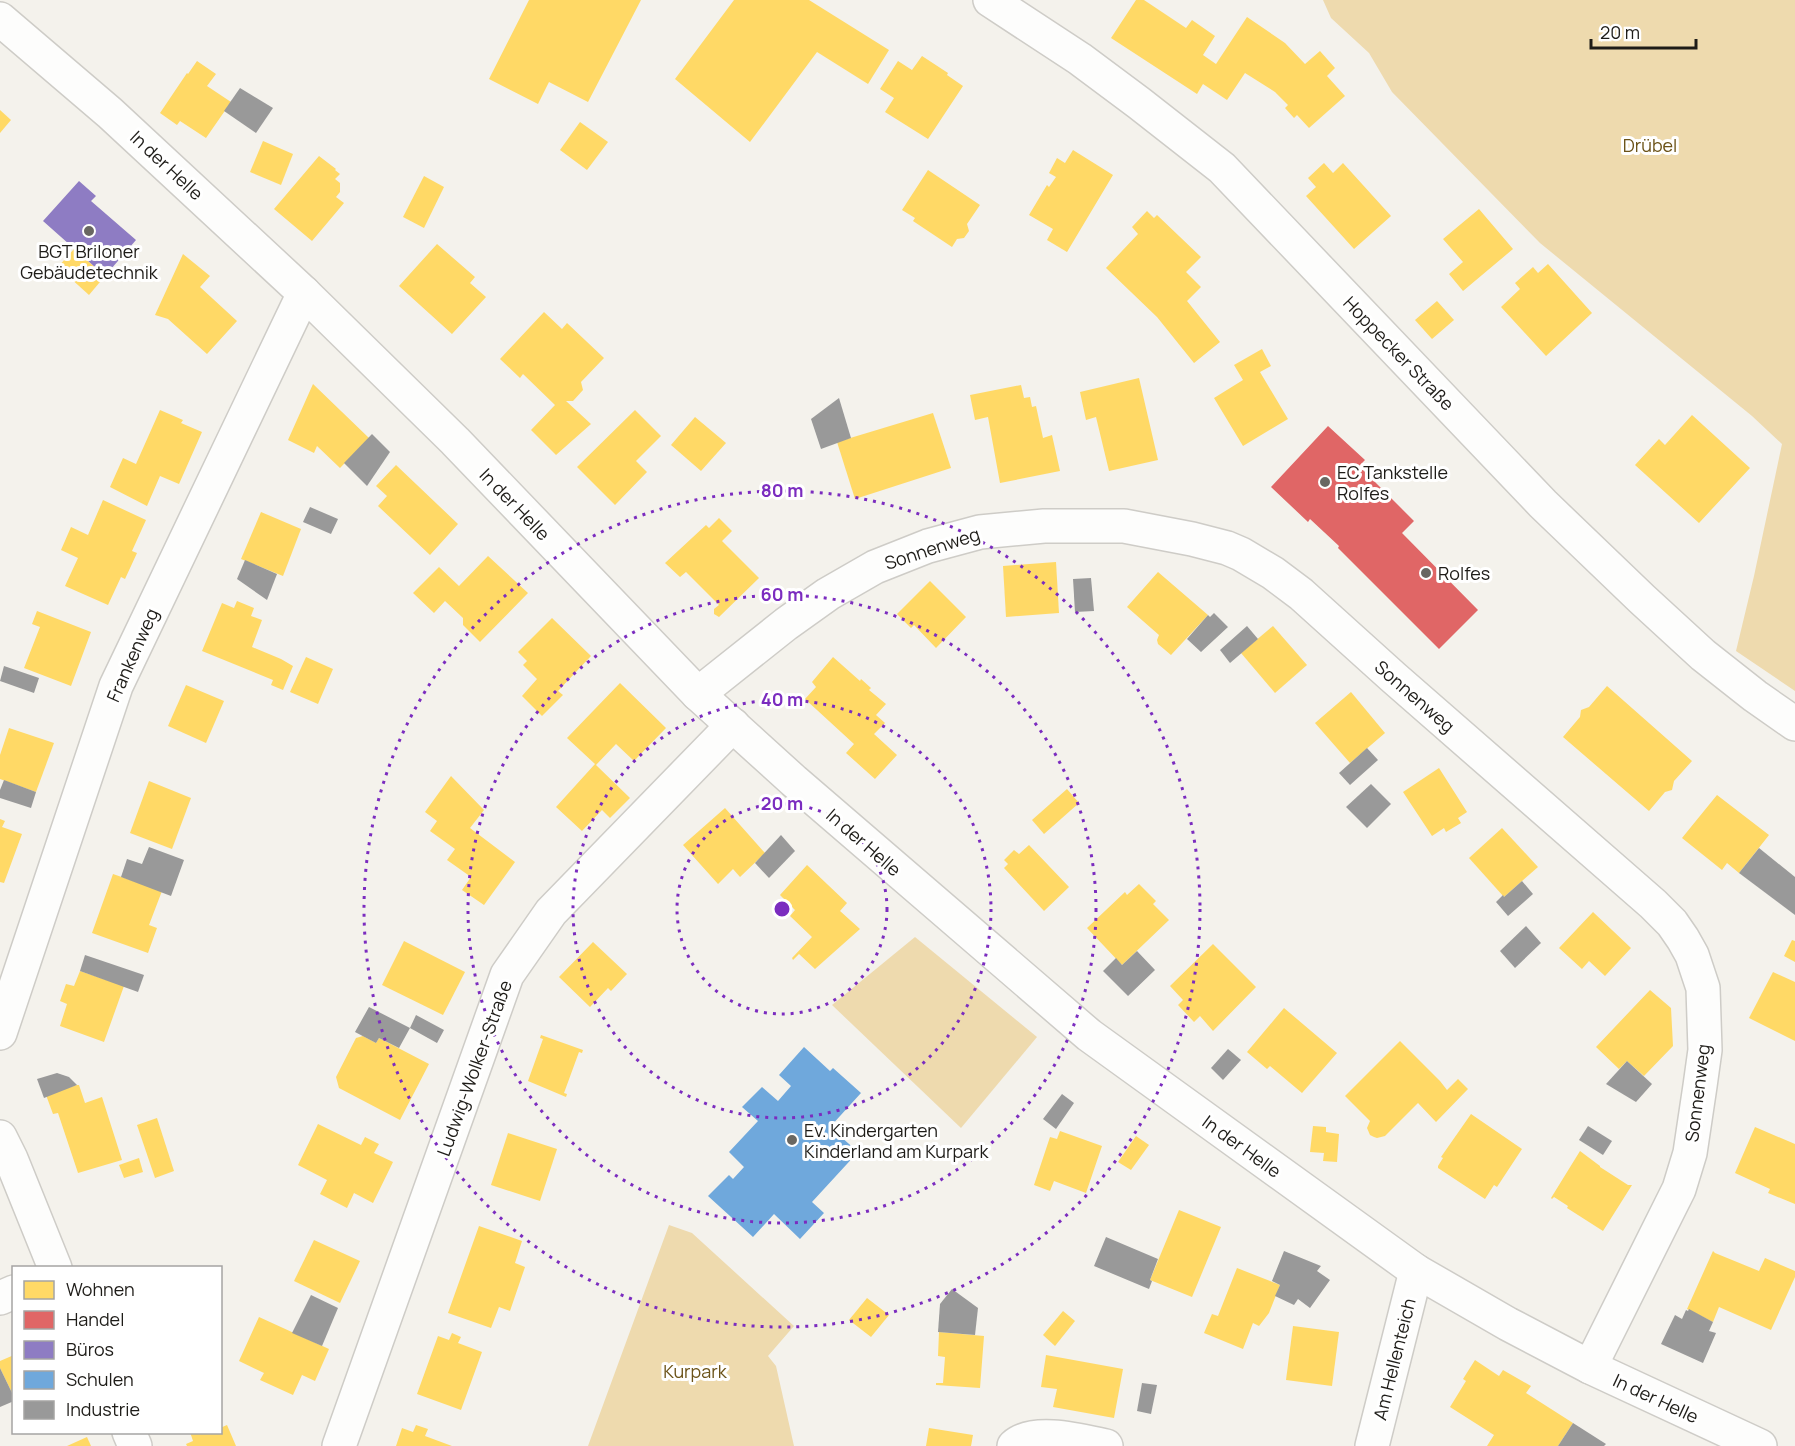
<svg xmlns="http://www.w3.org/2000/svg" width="1795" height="1446" viewBox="0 0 1795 1446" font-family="Manrope,sans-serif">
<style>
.green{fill:#eedaae}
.homes{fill:#ffd966}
.shops{fill:#e06666}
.offices{fill:#8e7cc3}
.schools{fill:#6fa8dc}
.industry{fill:#999}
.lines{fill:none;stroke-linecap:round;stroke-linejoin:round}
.minor-casing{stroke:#ceccc7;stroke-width:36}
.minor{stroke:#fdfdfc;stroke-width:33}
.ring{fill:none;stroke:#7b2cbf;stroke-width:3;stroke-dasharray:3 6}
.poi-dot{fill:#696762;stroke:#fff;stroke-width:2}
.labels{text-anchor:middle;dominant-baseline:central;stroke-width:6;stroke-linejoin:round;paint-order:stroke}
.park-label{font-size:18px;fill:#6b5217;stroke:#fff}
.street-label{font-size:18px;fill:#1e1c18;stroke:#fff}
.poi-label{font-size:18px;fill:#1e1c18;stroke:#fff;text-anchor:start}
.centre{fill:#7b2cbf;stroke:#fff;stroke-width:3}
.ring-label{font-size:18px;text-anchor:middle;font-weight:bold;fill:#7b2cbf;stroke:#fff;stroke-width:6;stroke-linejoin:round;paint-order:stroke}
</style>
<rect width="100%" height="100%" fill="#f4f2ec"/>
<g class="green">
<path d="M1323,0H1795V691L1736,651L1754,576L1782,444L1752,416L1540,243L1392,92L1369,53L1331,18Z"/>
<path d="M915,937L1037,1037L961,1128L832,1005Z"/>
<path d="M669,1225L692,1233L794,1326L768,1356L776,1366L794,1446H588Z"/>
</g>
<g class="homes">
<path d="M529,0H641L588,102L549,82L538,104L489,79Z"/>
<path d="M734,0H809L889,50L868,84L817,52L750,142L675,79Z"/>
<path d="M1136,0H1144L1186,28L1192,20L1215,36L1203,55L1216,64L1247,17L1285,43L1305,64L1320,51L1335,68L1327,76L1345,96L1309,128L1297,115L1294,118L1285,108L1288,105L1275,92L1245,73L1227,100L1203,84L1197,94L1111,38Z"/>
<path d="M922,56L948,73L947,75L963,86L928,139L885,112L894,98L880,89L898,61L912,70Z"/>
<path d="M197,61L216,74L207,86L231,102L206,138L180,121L177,125L160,113L187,73L188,74Z"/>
<path d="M0,110L11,120L0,133Z"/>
<path d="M580,122L608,142L587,170L560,150Z"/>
<path d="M263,141L293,154L281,185L250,172Z"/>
<path d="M1073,150L1113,175L1067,252L1047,240L1053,229L1029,215L1047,185L1049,187L1056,177L1049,173L1057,158L1065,163Z"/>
<path d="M319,156L336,169L335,170L340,174L335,179L340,183V192L336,197L344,203L312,241L274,209Z"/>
<path d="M1324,163L1333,173L1343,163L1391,216L1354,249L1306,196L1316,187L1308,178Z"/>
<path d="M928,170L980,205L967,224L969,231L964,238L957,239L952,247L913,221L915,218L902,210Z"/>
<path d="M424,176L444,187L424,228L403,217Z"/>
<path d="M1479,209L1513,249L1463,291L1449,274L1463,262L1443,239Z"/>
<path d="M1147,211L1154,218L1157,215L1201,257L1186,272L1201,287L1187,301L1220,342L1194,363L1157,317L1106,268L1138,234L1132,227Z"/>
<path d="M437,244L475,277L470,283L486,297L452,334L399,286Z"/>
<path d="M74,249L105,276L89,295L58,267Z"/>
<path d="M183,254L210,276L200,287L237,321L207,354L168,319L155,315Z"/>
<path d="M1548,264L1592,313L1546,356L1501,307L1520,289L1515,283L1533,267L1538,273Z"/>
<path d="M1437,301L1454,320L1432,339L1415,320Z"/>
<path d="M544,312L562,329L567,323L604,358L581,382L583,390L573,401H566L591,424L556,455L531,430L555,405L523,374L520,378L500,359Z"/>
<path d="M1262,349L1271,366L1260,372L1288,419L1243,446L1214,398L1243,380L1234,365Z"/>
<path d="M1139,378L1158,460L1109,471L1096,417L1086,420L1080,392Z"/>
<path d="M313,384L369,438L340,468L317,446L314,453L288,440Z"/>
<path d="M1021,385L1024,398L1030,397L1032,407L1036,406L1043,438L1052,435L1060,471L1000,483L988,417L975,420L970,395Z"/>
<path d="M160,410L183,420L181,423L202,432L179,484L160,476L147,506L110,487L123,458L136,464Z"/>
<path d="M635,410L661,436L636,461L647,472L615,505L577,467Z"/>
<path d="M933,413L951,468L855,499L837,442Z"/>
<path d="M1692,415L1750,468L1699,523L1635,465L1659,439L1665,445Z"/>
<path d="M695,417L726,443L701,471L671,445Z"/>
<path d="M396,465L458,524L430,555L378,506L387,496L376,486Z"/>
<path d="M103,500L146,520L132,551L137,553L125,579L121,577L108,605L65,586L78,558L61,550L71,527L88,535Z"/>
<path d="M261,512L301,529L283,576L241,559Z"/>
<path d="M719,518L732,531L722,541L759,578L719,617L714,614V609L719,605L686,572L680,577L665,563L706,525L709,528Z"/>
<path d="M488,556L528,593L480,642L463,625V618L445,601L434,613L413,593L439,567L459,586Z"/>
<path d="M1056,562L1059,613L1006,617L1003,566Z"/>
<path d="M1158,572L1208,615L1171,655L1158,644L1157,640L1159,635L1127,607Z"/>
<path d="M930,581L966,617L936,648L914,625L911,628L897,614Z"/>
<path d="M237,601L254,608L251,616L262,620L252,647L281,659L293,666L283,690L271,685L273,680L202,651L222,603L234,608Z"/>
<path d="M37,611L91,632L71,686L24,668L40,627L32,624Z"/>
<path d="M552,618L591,656L558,691L563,695L542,716L522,696L537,679L523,665L527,661L518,652Z"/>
<path d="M1273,626L1307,665L1275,693L1241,653Z"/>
<path d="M306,657L333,669L318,704L290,692Z"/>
<path d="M833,657L860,681L861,679L871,688L869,690L886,704L876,715L885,723L874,734L897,755L875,779L846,753L854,744L805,699L816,687L812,682Z"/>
<path d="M620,683L666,728L634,761L616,744L596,765L630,798L610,818L602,810L582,831L556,807L595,764L567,738Z"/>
<path d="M186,685L224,701L206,743L168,726Z"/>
<path d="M1607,686L1692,761L1674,781L1672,790L1665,792L1649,811L1563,737L1580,717L1581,710L1589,707Z"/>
<path d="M1351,692L1385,733L1350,763L1315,723Z"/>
<path d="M9,728L54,743L36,792L0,779V755Z"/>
<path d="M1439,768L1467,812L1458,818L1461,823L1446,832L1444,828L1432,836L1403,792Z"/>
<path d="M451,776L484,810L470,828L515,862L484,905L462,890L471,877L447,860L455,849L430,831L437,821L425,812Z"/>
<path d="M149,781L191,798L172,849L130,833Z"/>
<path d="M1067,789L1079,803L1044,834L1032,820Z"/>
<path d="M1717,795L1769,835L1739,873L1727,863L1722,870L1682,838Z"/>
<path d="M725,808L765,853L740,877L733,869L718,884L683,845Z"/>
<path d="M0,819L5,821L2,827L22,834L4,883L0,882Z"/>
<path d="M1502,828L1538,867L1504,897L1469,858Z"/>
<path d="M1029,845L1069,887L1044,911L1004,868L1008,864L1004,860L1014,850L1019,854Z"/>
<path d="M807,865L847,903L840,911L860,929L815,969L799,954L793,960L792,958L812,937L790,916L795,910L780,895Z"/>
<path d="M113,874L162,891L149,925L157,928L148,953L92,933Z"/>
<path d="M1139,884L1156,901L1153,904L1169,920L1122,965L1087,928L1125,892L1127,895Z"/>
<path d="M1593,912L1631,948L1605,976L1589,961L1582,969L1559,948Z"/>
<path d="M1792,940L1795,941V962L1784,956Z"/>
<path d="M404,941L465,972L443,1015L382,985Z"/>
<path d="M593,942L627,974L611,991L608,988L590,1007L559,977Z"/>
<path d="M1213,944L1256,987L1213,1031L1200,1016L1194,1022L1178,1005L1183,1000L1170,986Z"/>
<path d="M80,971L124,986L104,1042L60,1026L67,1004L60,1001L66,984L74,986Z"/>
<path d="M1773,972L1795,982V1041L1749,1018Z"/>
<path d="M1650,990L1671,1008L1673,1046L1644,1076L1627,1061L1619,1069L1596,1047Z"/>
<path d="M1284,1008L1337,1053L1302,1093L1270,1066L1267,1069L1247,1052Z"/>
<path d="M541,1035L583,1050L582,1053L579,1052L564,1093L567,1094L566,1097L528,1081L543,1039L540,1038Z"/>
<path d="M363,1036L376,1043L379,1038L429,1064L400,1120L339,1088L336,1077L356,1038Z"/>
<path d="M1400,1041L1440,1081L1447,1090L1458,1079L1468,1089L1436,1122L1418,1103L1385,1136L1377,1138L1374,1137L1370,1135L1367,1128L1370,1121L1345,1096Z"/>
<path d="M77,1085H79L85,1103L102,1097L122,1160L78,1173L58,1113L53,1114L46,1095Z"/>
<path d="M1471,1114L1522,1149L1497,1187L1494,1185L1485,1199L1438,1168V1166L1443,1158L1441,1157Z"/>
<path d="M157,1118L174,1171L155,1178L137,1125Z"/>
<path d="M318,1124L361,1145L365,1137L379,1144L374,1153L393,1162L373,1203L354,1193L347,1208L320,1194L327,1180L298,1165Z"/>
<path d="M1313,1126L1326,1127V1132L1339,1134L1337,1162L1323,1161L1324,1153L1310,1152Z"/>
<path d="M1755,1127L1795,1144V1204L1768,1193L1770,1189L1735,1173Z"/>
<path d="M1060,1131L1102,1146L1086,1193L1054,1181L1050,1191L1034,1185L1050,1137L1057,1139Z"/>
<path d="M508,1133L557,1149L540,1201L491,1185Z"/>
<path d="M1136,1136L1149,1145L1131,1170L1118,1162Z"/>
<path d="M1580,1151L1600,1166V1167L1628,1185H1632L1603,1231L1567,1208L1568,1206L1554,1197L1552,1199L1551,1198Z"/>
<path d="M139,1158L143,1172L124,1178L119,1165Z"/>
<path d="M1179,1210L1221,1227L1192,1297L1150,1280Z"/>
<path d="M479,1226L522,1241L515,1263L525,1267L510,1311L499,1307L491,1328L448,1313Z"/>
<path d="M314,1240L360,1261L340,1303L294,1281Z"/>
<path d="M1713,1251L1715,1253L1759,1271L1765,1258L1795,1271V1277L1771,1330L1719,1307L1713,1322L1687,1309Z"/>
<path d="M1237,1268L1280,1285L1269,1313L1259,1326L1253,1323L1243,1349L1204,1333L1212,1314L1218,1316Z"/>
<path d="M867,1298L889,1315L871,1337L849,1320Z"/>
<path d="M1063,1311L1075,1321L1055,1346L1043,1335Z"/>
<path d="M259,1317L329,1349L315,1381L302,1375L293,1395L260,1380L264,1373L239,1361Z"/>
<path d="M1293,1326L1339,1332L1332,1386L1286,1380Z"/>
<path d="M939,1332L984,1336L980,1388L936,1385V1383H943L945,1357L938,1356Z"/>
<path d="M452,1333L461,1337L458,1343L482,1352L461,1410L417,1394L438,1336L449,1340Z"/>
<path d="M14,1355V1397L0,1368V1361Z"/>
<path d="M1046,1355L1123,1369L1114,1418L1053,1407L1057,1389L1041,1387Z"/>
<path d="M1475,1360L1499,1376L1503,1370L1531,1386L1526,1393L1573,1423L1558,1446H1487L1494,1435L1450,1407L1466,1381L1463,1379Z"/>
<path d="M227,1425L236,1446H187L186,1444L193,1441L190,1432H220V1428Z"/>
<path d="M416,1425L428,1429L425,1436L452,1446H396L402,1428L413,1432Z"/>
<path d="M929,1428L973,1435L971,1446H926Z"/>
<path d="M87,1437L91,1446H67Z"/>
</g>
<path class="shops" d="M1328,426L1365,460L1359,466L1414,521L1402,533L1478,610L1439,649L1338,548L1339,546L1310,519L1308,522L1271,487Z"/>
<path class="offices" d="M79,181L96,196L91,201L136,240L105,276L43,221Z"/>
<path class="schools" d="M804,1047L830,1071L833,1068L861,1093L830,1127L858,1152L812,1202L824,1213L800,1239L774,1214L753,1237L708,1196L729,1175L733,1179L744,1167L729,1152L758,1121L742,1107L762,1087L778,1101L791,1086L779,1075Z"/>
<g class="industry">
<path d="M240,88L273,108L256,133L224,111Z"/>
<path d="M839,398L851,438L821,449L811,419Z"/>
<path d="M372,434L390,452L367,486L344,463Z"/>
<path d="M310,507L338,519L331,534L303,522Z"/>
<path d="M245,560L277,574L267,600L237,579Z"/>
<path d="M1091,578L1094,611L1075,612L1073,579Z"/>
<path d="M1214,613L1228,627L1201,652L1187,639L1208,615L1210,617Z"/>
<path d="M1247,626L1258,639L1230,663L1220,650Z"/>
<path d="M4,666L39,678L34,693L0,681Z"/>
<path d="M1367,748L1378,760L1350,785L1339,773Z"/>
<path d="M4,780L36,792L31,808L0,798V790Z"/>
<path d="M1371,784L1391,804L1367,828L1346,807Z"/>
<path d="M781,835L795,851L769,878L755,863Z"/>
<path d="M149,847L184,860L171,896L121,877L127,859L142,864Z"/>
<path d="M1759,848L1795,877V915L1739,873Z"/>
<path d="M1522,881L1533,894L1508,916L1496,902L1503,895L1504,897Z"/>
<path d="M1526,926L1541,943L1515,968L1500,951Z"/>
<path d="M1137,951L1155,970L1128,996L1103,971L1116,958L1122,965Z"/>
<path d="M85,955L144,975L138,992L80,971Z"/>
<path d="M369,1007L410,1028L416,1015L444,1030L437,1043L410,1028L399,1048L379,1038L376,1043L355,1032Z"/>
<path d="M1228,1049L1241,1060L1223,1080L1211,1068Z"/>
<path d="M1627,1061L1652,1084L1636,1102L1606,1084Z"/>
<path d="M57,1073L69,1077L77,1085L44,1098L37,1079Z"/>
<path d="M1062,1094L1074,1103L1056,1129L1043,1119Z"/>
<path d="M1588,1126L1612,1141L1603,1155L1579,1140Z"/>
<path d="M1106,1237L1158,1259L1150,1280L1152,1281L1149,1289L1094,1266Z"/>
<path d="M1284,1251L1321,1266L1317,1271L1330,1280L1310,1308L1298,1299L1294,1305L1275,1296L1280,1285L1272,1281Z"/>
<path d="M952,1289L978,1308L975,1335L938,1332L940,1304Z"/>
<path d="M311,1295L338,1308L322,1346L292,1333Z"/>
<path d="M1689,1309L1713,1322L1709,1331L1716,1333L1703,1363L1661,1344L1675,1315L1682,1319L1686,1310L1688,1311Z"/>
<path d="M0,1368L14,1397V1401L0,1407Z"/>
<path d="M1142,1383L1157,1385L1151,1414L1137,1411Z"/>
<path d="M1573,1423L1606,1444L1604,1446H1558Z"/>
</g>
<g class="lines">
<g class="minor-casing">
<g id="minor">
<path d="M990,0L1080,59L1139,103L1222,168L1543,504L1642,599L1703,655L1755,696L1795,724"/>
<path d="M0,19L110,113L304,293L455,441L698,694L794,781L1089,1035L1416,1271L1508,1324L1590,1367L1760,1446"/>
<path d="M698,694L786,624L828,594L875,567L928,546L980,532L1044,526H1124L1192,539L1227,548L1241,554L1273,573L1301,594L1393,677L1653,904L1672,923L1683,939L1692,955L1703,988L1705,1050L1700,1086L1690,1153L1679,1189L1590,1367"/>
<path d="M0,1033L116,686L304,293"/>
<path d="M0,1137L11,1159L55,1268"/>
<path d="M0,1298L14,1292"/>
<path d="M129,1432L135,1446"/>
<path d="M339,1446L507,975L551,912L733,725"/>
<path d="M1014,1446C1033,1428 1082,1441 1106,1446"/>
<path d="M1372,1446L1416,1271"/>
</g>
</g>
<use href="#minor" class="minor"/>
</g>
<g class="ring">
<circle cx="782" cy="909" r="105"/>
<circle cx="782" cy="909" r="209"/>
<circle cx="782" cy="909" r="314"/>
<circle cx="782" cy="909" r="418"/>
</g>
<g class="poi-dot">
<circle cx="89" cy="231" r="6"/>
<circle cx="1325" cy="482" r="6"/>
<circle cx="1426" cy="573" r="6"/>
<circle cx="792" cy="1140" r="6"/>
</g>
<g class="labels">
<g class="park-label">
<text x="1650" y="145">Drübel</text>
<text x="695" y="1371">Kurpark</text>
</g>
<g class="street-label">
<text transform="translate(167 165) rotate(43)">In der Helle</text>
<text transform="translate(1399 353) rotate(46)">Hoppecker Straße</text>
<text transform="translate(515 504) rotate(46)">In der Helle</text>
<text transform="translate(932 548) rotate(-18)">Sonnenweg</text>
<text transform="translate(132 655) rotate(-66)">Frankenweg</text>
<text transform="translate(1415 696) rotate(41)">Sonnenweg</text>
<text transform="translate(864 842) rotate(41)">In der Helle</text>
<text transform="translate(474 1068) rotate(-70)">Ludwig-Wolker-Straße</text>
<text transform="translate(1697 1093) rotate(-83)">Sonnenweg</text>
<text transform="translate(1242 1146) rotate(36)">In der Helle</text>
<text transform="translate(1394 1359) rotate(-76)">Am Hellenteich</text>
<text transform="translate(1656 1398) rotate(25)">In der Helle</text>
</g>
<g class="poi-label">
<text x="89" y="251" text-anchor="middle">BGT Briloner<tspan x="89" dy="21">Gebäudetechnik</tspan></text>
<text x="1337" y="472">EC Tankstelle<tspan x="1337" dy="21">Rolfes</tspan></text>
<text x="1438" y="573">Rolfes</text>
<text x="804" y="1130">Ev. Kindergarten<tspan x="804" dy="21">Kinderland am Kurpark</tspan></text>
</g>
</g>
<circle cx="782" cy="909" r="9" class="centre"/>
<g class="ring-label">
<text x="782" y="497">80 m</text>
<text x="782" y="601">60 m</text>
<text x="782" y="706">40 m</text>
<text x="782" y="810">20 m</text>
</g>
<rect x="12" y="1266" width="210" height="168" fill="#ffffff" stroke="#a5a4a3" stroke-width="1.5"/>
<rect x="24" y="1281" width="30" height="18" fill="#ffd966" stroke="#a5a4a3" stroke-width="1.5"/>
<text x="66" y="1296" font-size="18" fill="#1e1c18">Wohnen</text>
<rect x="24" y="1311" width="30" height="18" fill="#e06666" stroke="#a5a4a3" stroke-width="1.5"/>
<text x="66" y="1326" font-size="18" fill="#1e1c18">Handel</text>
<rect x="24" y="1341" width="30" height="18" fill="#8e7cc3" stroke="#a5a4a3" stroke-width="1.5"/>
<text x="66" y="1356" font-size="18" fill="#1e1c18">Büros</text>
<rect x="24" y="1371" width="30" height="18" fill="#6fa8dc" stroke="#a5a4a3" stroke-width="1.5"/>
<text x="66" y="1386" font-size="18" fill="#1e1c18">Schulen</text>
<rect x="24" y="1401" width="30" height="18" fill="#999999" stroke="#a5a4a3" stroke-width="1.5"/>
<text x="66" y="1416" font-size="18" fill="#1e1c18">Industrie</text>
<path d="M1591 39v9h105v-9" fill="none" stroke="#1e1c18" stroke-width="3"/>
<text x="1600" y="39" font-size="18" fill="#1e1c18" stroke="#ffffff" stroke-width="4.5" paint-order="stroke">20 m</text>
</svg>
